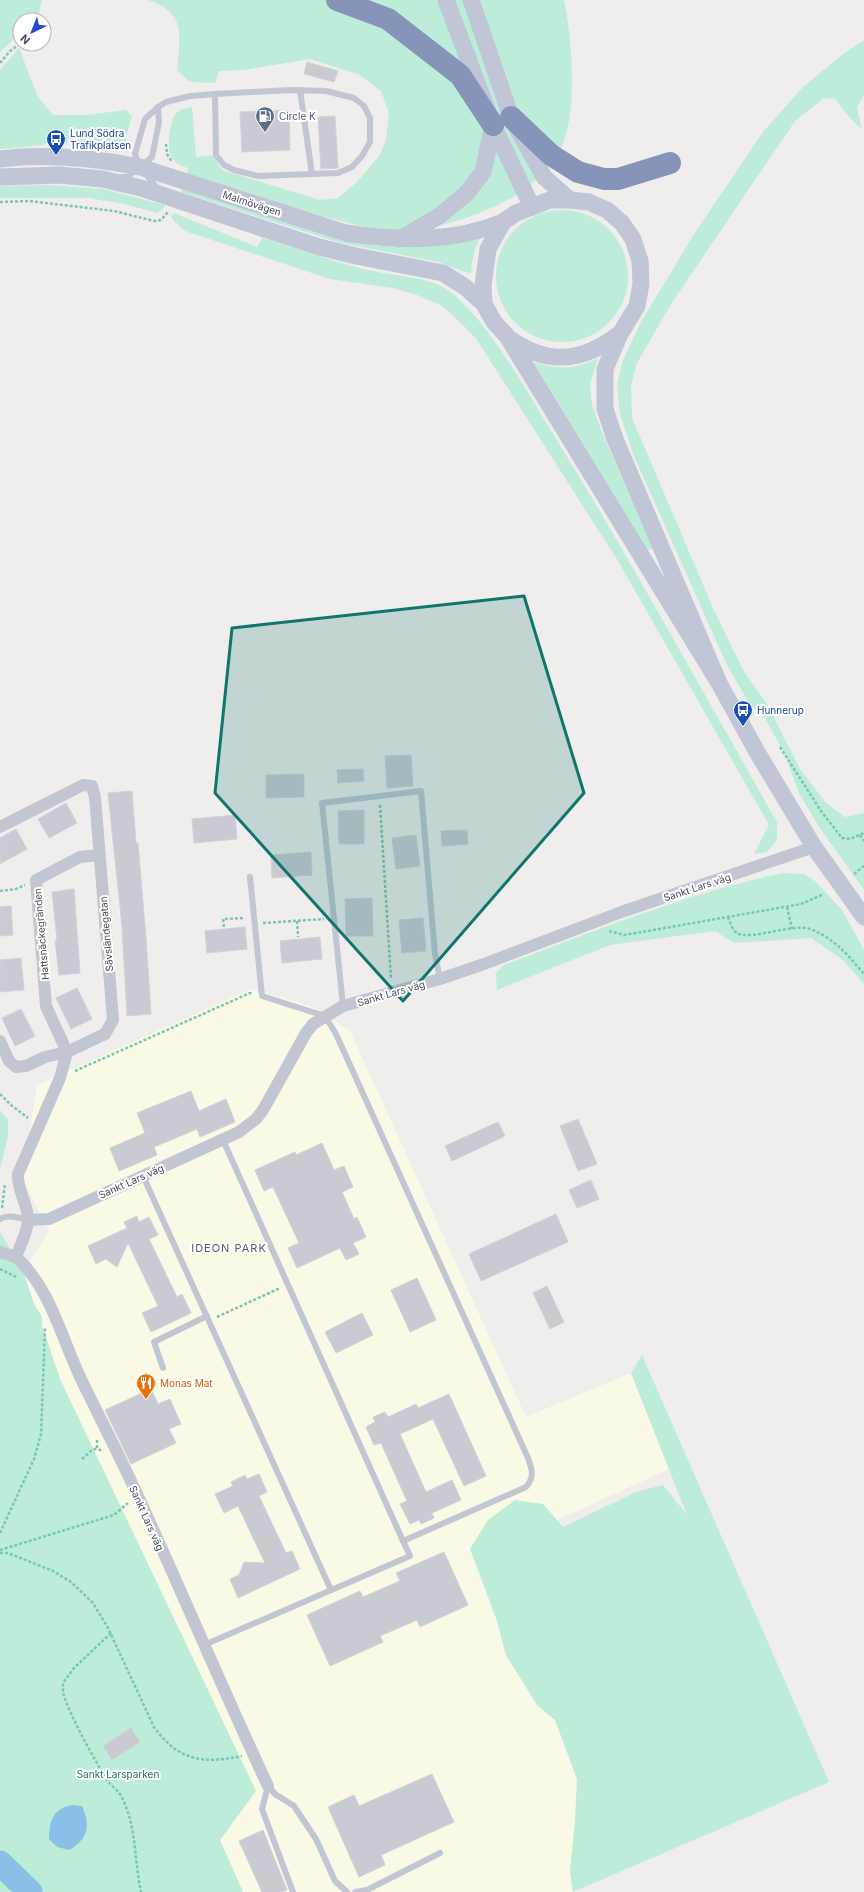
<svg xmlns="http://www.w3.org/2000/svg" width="864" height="1892" viewBox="0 0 864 1892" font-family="Inter,sans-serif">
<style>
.commercial{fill:#faf9e6}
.green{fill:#bdecd9}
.water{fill:#8cbfe7}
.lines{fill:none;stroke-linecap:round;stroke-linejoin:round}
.river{stroke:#8cbfe7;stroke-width:25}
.building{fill:#cacbd2;stroke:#d1d2d8}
.path{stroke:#77c8b2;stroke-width:2.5;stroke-dasharray:3 2;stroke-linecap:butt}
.lane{stroke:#c1c6d2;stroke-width:6}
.street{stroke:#c1c6d2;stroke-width:12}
.secondary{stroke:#c0c6d5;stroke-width:17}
.highway{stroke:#8794ba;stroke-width:22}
.marked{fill:#0f766e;fill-opacity:0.2;stroke:#0f766e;stroke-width:3;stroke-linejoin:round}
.labels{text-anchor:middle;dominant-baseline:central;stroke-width:4;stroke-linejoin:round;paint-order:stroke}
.service-label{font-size:10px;fill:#4e5e75;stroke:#fff;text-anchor:start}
.transit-label{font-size:10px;fill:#164399;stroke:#fff;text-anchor:start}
.street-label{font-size:10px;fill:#464c59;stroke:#fff}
.food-label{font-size:10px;fill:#c56008;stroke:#fff;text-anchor:start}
.park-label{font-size:10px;fill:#1b765d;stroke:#fff}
.neighbourhood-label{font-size:11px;letter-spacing:1px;fill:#5a5c61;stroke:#fff}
</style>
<rect width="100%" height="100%" fill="#f0eded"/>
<path class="commercial" d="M251,989L310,1006L350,1031L526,1417L631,1373L669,1469L557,1520L543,1504L497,1621L506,1655L537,1705L555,1720L577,1779L575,1822L570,1871L572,1892H243L220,1840L256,1791L60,1379L23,1271L49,1231L22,1178L37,1085Z"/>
<g class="green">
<path d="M0,0H42L38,17L34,20H20V33L0,52Z"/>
<path d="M148,0H564C572,39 579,116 559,152C542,182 511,201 479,213C448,226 413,233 379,229C347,224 316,214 285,205C253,194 220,184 187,174L188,168C182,166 176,164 172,158C166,149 169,120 177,112C181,109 187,108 192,107L196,157L213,155L222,170L320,200L338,198L357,182L379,156L386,140L389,113L381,91L358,74L310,59L244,70L219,71L215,83L190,82L177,70C180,36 187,13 148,0Z"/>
<path d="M864,40V94L857,108L862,129L851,119L835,99L824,98L795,121L671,304L637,363L631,385L632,418L713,608L743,670L767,704L800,769L826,803L845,817L864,813V890L819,827L798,791L785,754L765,719L750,705L726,663L634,456L620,414L617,385L623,360L641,322L694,234L763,132L802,88L843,54Z"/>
<path d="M19,48L38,97L53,115H87L126,110L132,116L125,142L118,148L91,144L49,141L45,145L0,149V70Z"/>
<path d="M183,184L336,236L376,246H412L484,231C475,245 472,258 471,274L438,262L337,242L181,192Z"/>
<path d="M48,185L103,189L165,205L162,210L157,213L125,204L89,198H0V186Z"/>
<circle cx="562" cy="276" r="66"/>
<path d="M174,213L257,247L262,238C298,249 335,263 373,271C395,276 419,276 441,286C480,307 527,391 550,429C630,558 702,691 777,822V840L767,852L754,854L769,825L618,561L477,340L463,325L442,306L420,296L393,288L330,279L185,231L171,218Z"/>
<path d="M598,358L590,384L592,405L602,432L653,549L646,551L591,457L533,362C558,369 573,371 598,358Z"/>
<path d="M782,873L804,874L815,881L842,910L864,950V984L843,960L811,938L734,943L715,931L610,945L497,990L496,973L504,965C596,930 686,894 782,873Z"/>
<path d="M0,1110L8,1120V1136L0,1169Z"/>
<path d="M0,1232L23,1271L34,1304L42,1317V1325L60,1379L256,1791L220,1840L243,1892H0Z"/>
<path d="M642,1355L829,1782L573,1892L570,1871L575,1822L577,1779L555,1720L537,1705L506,1655L497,1621L470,1549L488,1520L515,1500L543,1504L563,1527L636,1492L663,1485L687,1515L631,1373Z"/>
</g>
<path class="water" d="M73,1805L82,1806C91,1826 88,1839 69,1850L57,1847L49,1839C49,1821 53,1808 73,1805Z"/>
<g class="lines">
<path class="river" d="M0,1863L30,1892"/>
</g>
<g class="building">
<path d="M307,62L338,71L334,82L304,74Z"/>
<path d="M289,110L290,150L242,152L240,112Z"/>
<path d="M335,116L338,168L321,169L318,117Z"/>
<path d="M411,755L413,786L387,788L385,756Z"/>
<path d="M363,769L364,781L338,783L337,770Z"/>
<path d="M304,774V797L266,798V775Z"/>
<path d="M132,791L136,843H138L146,938L151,1014L127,1016L122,926L108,793Z"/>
<path d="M66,803L77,823L49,838L38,819Z"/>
<path d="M364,810V844H339L338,811Z"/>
<path d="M235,815L237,839L194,843L192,819Z"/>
<path d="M16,829L27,849L0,864V838Z"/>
<path d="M467,830L468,844L442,846L441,831Z"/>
<path d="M416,835L420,866L396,869L392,838Z"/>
<path d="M311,852L312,875L272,878L271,855Z"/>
<path d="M74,889L80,973L59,975L55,940H57L52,892Z"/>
<path d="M372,898L373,936H346L345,899Z"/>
<path d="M11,906L13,935L0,936V907Z"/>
<path d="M423,918L426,951L402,953L399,920Z"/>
<path d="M245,927L247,949L207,953L205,931Z"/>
<path d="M320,937L322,959L282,963L280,941Z"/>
<path d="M21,958L24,990L0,992V960Z"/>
<path d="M77,988L92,1019L71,1029L56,998Z"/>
<path d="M21,1009L35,1036L15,1046L2,1018Z"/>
<path d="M191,1091L199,1111L226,1099L235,1122L200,1137L197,1129L154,1147L157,1155L119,1171L110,1148L145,1133L137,1113Z"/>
<path d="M578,1119L597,1164L578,1171L560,1126Z"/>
<path d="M498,1122L505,1136L452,1161L445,1146Z"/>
<path d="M322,1143L334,1170L344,1166L353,1187L342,1192L354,1219L357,1217L366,1237L353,1243L359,1254L346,1260L340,1248L297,1268L288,1248L299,1243L273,1187L264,1191L255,1170L295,1152L296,1155Z"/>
<path d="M591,1180L599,1199L577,1208L569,1190Z"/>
<path d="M556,1214L568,1242L481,1281L469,1254Z"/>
<path d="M137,1216L139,1222L149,1217L158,1235L149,1239L177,1297L182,1294L191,1313L151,1332L142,1313L158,1306L128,1243L117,1267L106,1259L96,1264L88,1246L127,1228L124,1222Z"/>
<path d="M417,1278L436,1320L410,1332L391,1290Z"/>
<path d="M547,1286L564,1322L550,1329L533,1293Z"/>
<path d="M362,1313L373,1335L336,1353L325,1332Z"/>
<path d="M151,1389L158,1404L170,1399L181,1424L169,1429L176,1443L131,1464L105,1410Z"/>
<path d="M449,1394L486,1476L464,1486L433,1419L400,1434L426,1492L452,1480L461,1500L432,1513L434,1518L421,1524L419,1520L410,1524L400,1504L407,1501L381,1443L374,1445L366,1427L375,1422L373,1417L385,1412L388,1417L416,1404L418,1408Z"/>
<path d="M259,1474L267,1492L259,1496L286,1553L292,1551L300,1569L238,1598L230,1579L239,1575L244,1562L265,1563L238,1506L224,1513L215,1494L233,1486L231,1482L245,1475L247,1479Z"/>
<path d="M444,1552L468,1605L420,1627L417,1620L380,1636L383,1642L330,1666L307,1615L360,1591L363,1597L400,1581L396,1573Z"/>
<path d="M131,1728L140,1742L112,1760L103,1746Z"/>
<path d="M432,1774L454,1822L381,1855L385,1865L359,1877L328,1807L354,1795L359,1806Z"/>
<path d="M263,1830L287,1890L282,1892H262L239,1841Z"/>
</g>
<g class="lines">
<g class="path">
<path d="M0,63L10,51L20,44"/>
<path d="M166,144L167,154L172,162"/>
<path d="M0,202L29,201L114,211L154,221L161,220L168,212"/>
<path d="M780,747L821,811L842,838L850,839L864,833"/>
<path d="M380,805L391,979"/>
<path d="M860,835L864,841"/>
<path d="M854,874L864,866"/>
<path d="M0,891L16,889L25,885"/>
<path d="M787,907L792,929"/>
<path d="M728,917C730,922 732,930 737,933C750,941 792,923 810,929C833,937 849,956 864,974"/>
<path d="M297,921L298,937"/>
<path d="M263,923L324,919"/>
<path d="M224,927L223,919L244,918"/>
<path d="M609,931L624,935L642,932L801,904L824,894"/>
<path d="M75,1071L250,993L253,994"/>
<path d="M0,1094L11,1105L28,1118"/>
<path d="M2,1208L5,1184"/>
<path d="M0,1269L16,1277"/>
<path d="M217,1317L280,1288"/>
<path d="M97,1440V1448L103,1452"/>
<path d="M82,1459L91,1451L97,1448"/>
<path d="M0,1533L34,1459L41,1434L45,1328"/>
<path d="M0,1550L114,1515L128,1503"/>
<path d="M0,1553H8L53,1571L71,1582L93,1603L108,1628L154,1727C178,1761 203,1764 242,1756"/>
<path d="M111,1633L74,1668L63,1683V1693C72,1720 92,1755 107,1780C111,1786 118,1790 121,1796C137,1825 134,1861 141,1892"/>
</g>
<g class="lane">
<path d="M300,90L312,174"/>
<path d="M139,164L135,154L145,119L158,107L166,102L190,96L215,94L290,90L326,91L354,98L364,106L370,118V142L362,156L352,167L338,173L258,176L234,170L224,165L216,155L215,94"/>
<path d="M144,172L157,188"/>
<path d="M122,177H127L152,157L159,122L158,107"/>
<path d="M343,1006L322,803L421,791L435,954L440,979"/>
<path d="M223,1140L403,1541L526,1487C535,1477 532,1469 528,1458L336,1034L325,1016L262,996L250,877"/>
<path d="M143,1176L331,1590"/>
<path d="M0,1219C8,1214 20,1218 28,1220"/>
<path d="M163,1368L154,1342L207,1316"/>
<path d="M204,1645L410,1556L403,1541"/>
<path d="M293,1892L262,1809L268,1786L275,1794L294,1806L316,1839L335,1881L347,1892"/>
<path d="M355,1892L367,1890L440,1853"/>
</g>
<g class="street">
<path d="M0,827L83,785L92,786L95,797L113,1020L105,1034L67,1052L60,1078L18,1174C17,1191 29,1206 28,1221C27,1233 20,1246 16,1257L0,1252"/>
<path d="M0,1041L9,1061L16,1067L26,1066L45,1057L67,1052L46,1006L36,880L80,857L99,855"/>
<path d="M28,1220L49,1219L239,1132L256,1119L263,1110L306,1033L313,1024L343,1006L440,979L484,964L624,911L814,847"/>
<path d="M16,1257C51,1289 61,1337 81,1379C100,1418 120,1457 138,1496C182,1592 223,1690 268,1786"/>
</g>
<g class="secondary">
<path d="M446,0L493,125L532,207"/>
<path d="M471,0L511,117L544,177L570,200"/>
<path d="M0,159C48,153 94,158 140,167L346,233C400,241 452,243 503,222"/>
<path d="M0,177L59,175L102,179L141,188L319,247L356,256L443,273L465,287L484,304"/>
<path d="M400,239L439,216L466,194L483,172L493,125"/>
<path d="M510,339C548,366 583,362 619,334"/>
<path d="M719,683L615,439L605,409V369L620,334L637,306L641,284L640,261L633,239L622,223L607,210L595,205L589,202L570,200H550L516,213L503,222L488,249L483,285L484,304L494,322L507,336L719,683L757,752L814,847L864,917"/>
</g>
<g class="highway">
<path d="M337,0L388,19L460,75L493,125"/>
<path d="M511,117L551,155L578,172L604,179H618L670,163"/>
</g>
</g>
<path class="marked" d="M524,596L584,793L403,1001L215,793L232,628Z"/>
<defs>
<g id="fuel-pin" transform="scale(1)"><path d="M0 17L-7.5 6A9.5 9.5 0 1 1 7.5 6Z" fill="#5c6f8a" stroke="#fff"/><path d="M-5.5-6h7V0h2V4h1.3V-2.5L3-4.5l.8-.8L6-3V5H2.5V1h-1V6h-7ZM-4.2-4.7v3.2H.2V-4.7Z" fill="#fff"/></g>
<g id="bus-pin" transform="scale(1)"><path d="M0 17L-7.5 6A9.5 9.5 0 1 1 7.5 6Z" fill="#1a4fb4" stroke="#fff"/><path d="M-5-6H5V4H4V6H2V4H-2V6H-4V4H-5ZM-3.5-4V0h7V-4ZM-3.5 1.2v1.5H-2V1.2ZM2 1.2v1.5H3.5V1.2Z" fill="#fff"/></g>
<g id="restaurant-pin" transform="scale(1)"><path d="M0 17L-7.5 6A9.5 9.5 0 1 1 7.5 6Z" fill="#e8710a" stroke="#fff"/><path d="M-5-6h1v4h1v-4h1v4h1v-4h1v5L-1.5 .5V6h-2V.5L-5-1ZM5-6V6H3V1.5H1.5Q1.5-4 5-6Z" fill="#fff"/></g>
</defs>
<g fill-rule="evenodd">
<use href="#fuel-pin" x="265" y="116"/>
<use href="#bus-pin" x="56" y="139"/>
<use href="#bus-pin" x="743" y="710"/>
<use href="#restaurant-pin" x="146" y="1383"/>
</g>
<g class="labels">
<g class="service-label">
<text x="279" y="116">Circle K</text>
</g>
<g class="transit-label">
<text x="70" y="133">Lund Södra<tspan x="70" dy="12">Trafikplatsen</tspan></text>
<text x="757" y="710">Hunnerup</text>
</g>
<g class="street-label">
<text transform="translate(252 203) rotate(18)">Malmövägen</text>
<text transform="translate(697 887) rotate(-18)">Sankt Lars väg</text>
<text transform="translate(41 934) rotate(-95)">Hattsnäckegränden</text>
<text transform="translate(106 934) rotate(-95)">Sävsländegatan</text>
<text transform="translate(391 993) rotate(-16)">Sankt Lars väg</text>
<text transform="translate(131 1181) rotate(-24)">Sankt Lars väg</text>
<text transform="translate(147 1518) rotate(66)">Sankt Lars väg</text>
</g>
<g class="food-label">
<text x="160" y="1383">Monas Mat</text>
</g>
<g class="park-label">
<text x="118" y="1774">Sankt Larsparken</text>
</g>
<g class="neighbourhood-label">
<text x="229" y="1248">IDEON PARK</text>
</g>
</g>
<g transform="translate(32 32) rotate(223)"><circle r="19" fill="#ffffff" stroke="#b5b7bd"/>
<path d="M0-3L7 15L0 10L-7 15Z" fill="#2248d4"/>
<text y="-6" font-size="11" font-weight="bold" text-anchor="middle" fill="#464c59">N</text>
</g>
</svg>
